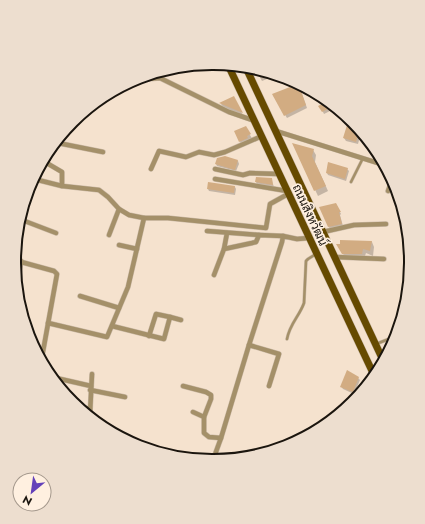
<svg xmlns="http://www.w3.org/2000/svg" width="425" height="524" viewBox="0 0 425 524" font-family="Jost,Sarabun,sans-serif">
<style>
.shadow{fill:#0003}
.building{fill:#d2ac82}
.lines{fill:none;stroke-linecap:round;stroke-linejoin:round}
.lane-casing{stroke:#cebdab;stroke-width:3.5}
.street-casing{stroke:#cebdab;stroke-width:5.5}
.primary-casing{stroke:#cebdab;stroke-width:8}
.lane{stroke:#a49069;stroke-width:2.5}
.street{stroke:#a49069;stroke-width:4.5}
.primary{stroke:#664a00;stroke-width:7}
.labels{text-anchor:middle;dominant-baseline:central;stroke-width:3.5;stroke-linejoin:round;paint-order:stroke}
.street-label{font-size:12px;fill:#1b150e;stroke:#fff0e0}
.rim{fill:none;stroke:#1b150e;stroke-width:2}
</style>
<rect width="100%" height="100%" fill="#f5e2ce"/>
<g class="shadow">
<path d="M257,72L271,75L272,77L262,81Z"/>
<path d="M301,91L307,108L287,118L273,95Z"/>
<path d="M234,98L244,117L224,108L221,104Z"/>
<path d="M325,103L334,109L324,114L320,106Z"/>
<path d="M349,119L353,122L361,133L358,144L346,141L344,138Z"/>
<path d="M245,127L253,140L243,147L240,142Z"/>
<path d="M294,145L313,150L316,155L315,162L328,191L318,196Z"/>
<path d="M225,157L238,161L239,164L236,171L217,166L216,164Z"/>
<path d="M347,169L349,171L346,181L328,175L327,173Z"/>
<path d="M271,178L274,187L257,184L256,182Z"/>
<path d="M235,187L236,189L235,195L209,191L208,189Z"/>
<path d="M336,204L341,214L340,215L343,226L330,229L329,227Z"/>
<path d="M372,242L374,247L373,256L366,253L364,259H346L338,245Z"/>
<path d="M358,378L360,380L354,394L343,389L341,386Z"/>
</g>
<g class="building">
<path d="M290,87L301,91L306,105L284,116L272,94Z"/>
<path d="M234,96L243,113L219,103Z"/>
<path d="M324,103L331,107L322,112L318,106Z"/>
<path d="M349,119L353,122L359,131L356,142L343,138Z"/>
<path d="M246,126L251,134L247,136L248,138L239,142L234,131Z"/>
<path d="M292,143L314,149L312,156L326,186L314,191Z"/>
<path d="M225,156L238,160L235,170L215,164L217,158Z"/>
<path d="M328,162L348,168L345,179L326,173Z"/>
<path d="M256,177L272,178L273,185L255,182Z"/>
<path d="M208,182L235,186L234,193L207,189Z"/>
<path d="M336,203L341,212H339L342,224L328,227L319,207Z"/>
<path d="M340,240L372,241L370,251L363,249L362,254H342L336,244H340Z"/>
<path d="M347,370L359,377L353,392L340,387Z"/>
</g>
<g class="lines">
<g class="lane-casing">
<g id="lane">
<path d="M351,182L363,158"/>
<path d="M287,339C290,323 299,317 304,303L306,261L308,259L316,254"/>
<path d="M376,344L389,339L392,343"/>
</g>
</g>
<g class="street-casing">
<g id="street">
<path d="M135,80L160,78L229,112L255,121"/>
<path d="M276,131L381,164"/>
<path d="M58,143L103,152"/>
<path d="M45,162L62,172V186"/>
<path d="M151,169L159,151L186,157L199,152L214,155L225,152L262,136"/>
<path d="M215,169L243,175L250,173L279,174"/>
<path d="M34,179L62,186L99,190L108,197L119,209L129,215L144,218H168L266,228L270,204L288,194"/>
<path d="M215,179L287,191"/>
<path d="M388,191L392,180"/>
<path d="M22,220L56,233"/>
<path d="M207,231L259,235"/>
<path d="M323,232L354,225L386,224"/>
<path d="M109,235L119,209"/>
<path d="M119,245L137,249"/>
<path d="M224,249L227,233"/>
<path d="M335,257L384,259"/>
<path d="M14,260L54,271L57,274L42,357"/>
<path d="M214,275L224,249L252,243L256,242L259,235L283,236"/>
<path d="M18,281L21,261"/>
<path d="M80,296L119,308"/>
<path d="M48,323L107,337L128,287L144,218"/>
<path d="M112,326L164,339L170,317L181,320"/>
<path d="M149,336L156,314L170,317"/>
<path d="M249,345L279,354L269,386"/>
<path d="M56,378L91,386"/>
<path d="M183,386L206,392L211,395V399L204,417"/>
<path d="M90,390L125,397"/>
<path d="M79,407L90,409"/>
<path d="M193,412L204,417V433L209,437L221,438L249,345L282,242L283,236L297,239L309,238"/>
<path d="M90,414L92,374"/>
<path d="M213,460L221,438"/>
</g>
</g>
<g class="primary-casing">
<g id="primary">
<path d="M229,67L373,373"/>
<path d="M247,70L382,358"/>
</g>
</g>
<use href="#lane" class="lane"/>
<use href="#street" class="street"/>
<use href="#primary" class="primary"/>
</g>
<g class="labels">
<g class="street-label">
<text transform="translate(310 215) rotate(65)">ถนนสิงหวัฒน์</text>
</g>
</g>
<path d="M0 0H425V524H0ZM212 70H213A191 191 0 0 1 404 261V263A191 191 0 0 1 213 454H212A191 191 0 0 1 21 263V261A191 191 0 0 1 212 70Z" fill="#eddecf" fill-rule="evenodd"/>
<path class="rim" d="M212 70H213A191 191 0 0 1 404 261V263A191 191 0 0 1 213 454H212A191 191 0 0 1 21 263V261A191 191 0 0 1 212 70Z"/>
<g transform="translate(32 492) rotate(209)"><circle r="19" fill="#fff0e0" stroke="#a4988c"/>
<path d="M0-3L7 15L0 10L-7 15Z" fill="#6441b9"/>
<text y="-6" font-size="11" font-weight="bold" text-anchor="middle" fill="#1b150e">N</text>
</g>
</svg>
